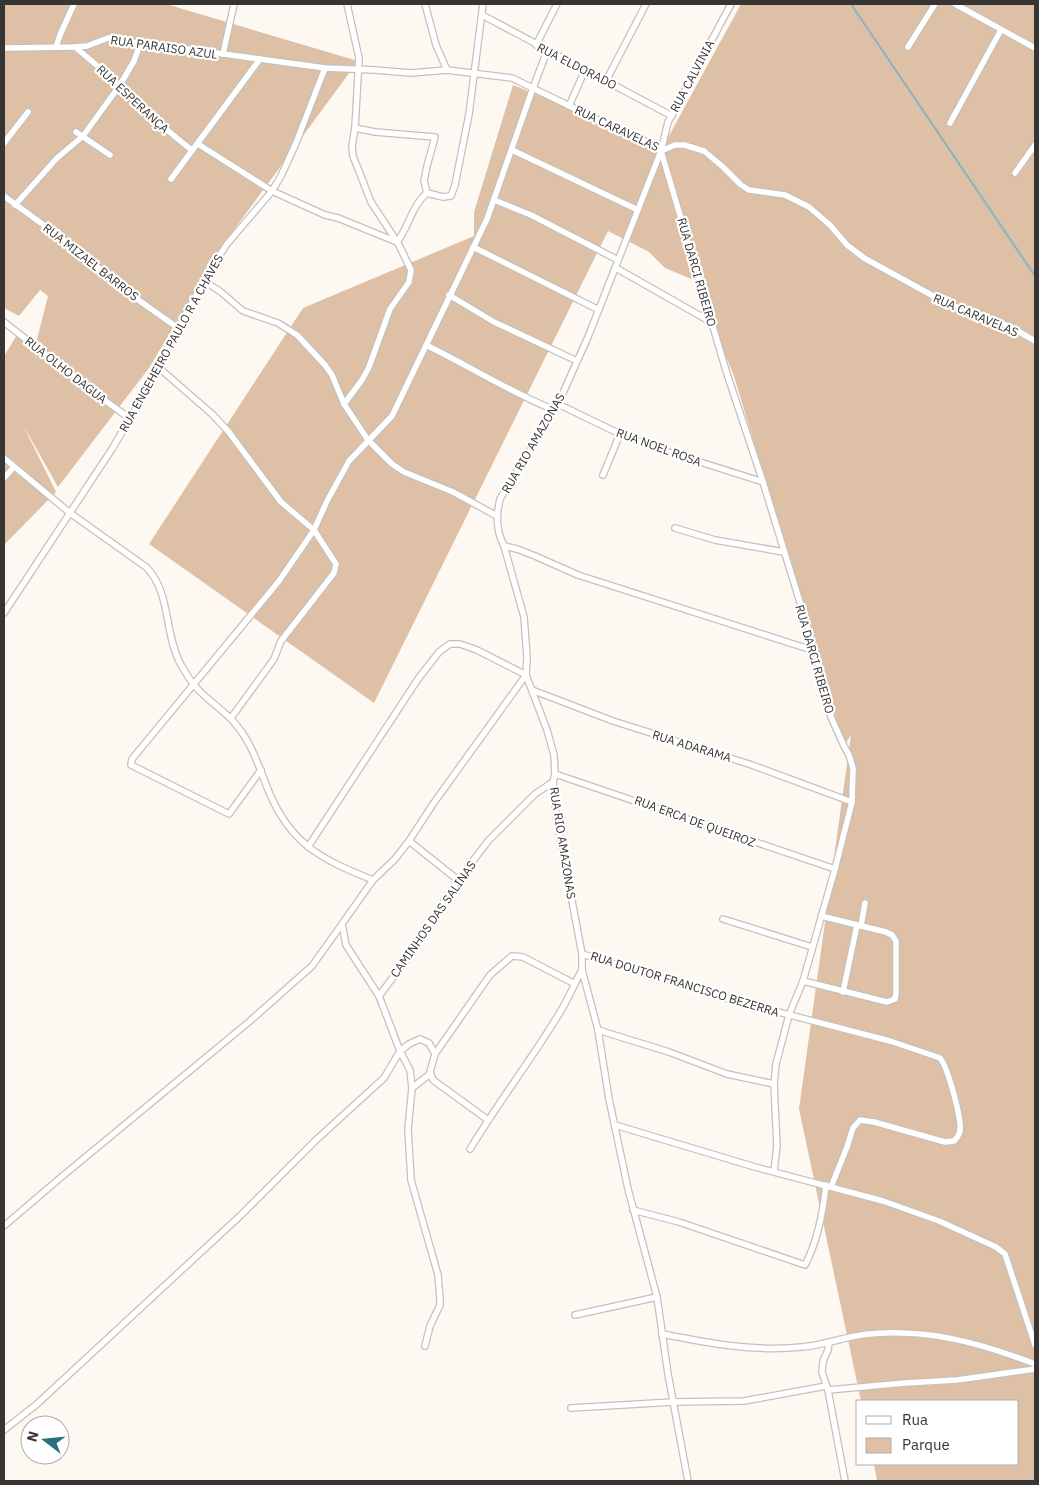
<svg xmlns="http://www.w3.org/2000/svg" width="1039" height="1485" viewBox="0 0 1039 1485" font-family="'IBM Plex Sans',sans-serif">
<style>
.green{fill:#dec0a7}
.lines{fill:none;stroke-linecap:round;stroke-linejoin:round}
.stream{stroke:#88b4c0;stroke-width:2}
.street-casing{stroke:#c6c0bb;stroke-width:8}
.street{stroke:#fff;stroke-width:5.5}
.labels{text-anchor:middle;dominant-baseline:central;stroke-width:4.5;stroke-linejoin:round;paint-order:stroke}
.street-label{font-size:12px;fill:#373533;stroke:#fff}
</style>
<rect width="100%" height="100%" fill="#fef8f3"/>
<g class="green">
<path d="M4,4H166L358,61L225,242L149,368L58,487L23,425L56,492L4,545V356L17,335L35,347L48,296L40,290L19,316L4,308V247L5,245L4,244Z"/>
<path d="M741,4H1035V1481H877L874,1464H1018V1401H861L799,1109L851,735L844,746L734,376L694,280L665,268L649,252L608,231L374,703L149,544L303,308L474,236V212L513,85L553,101L659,154Z"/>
</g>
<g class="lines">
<path class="stream" d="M851,4L1035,276"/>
<g class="street-casing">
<g id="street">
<path d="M425,4L436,45L447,70"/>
<path d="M955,4L1035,48"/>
<path d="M482,15L672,116"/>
<path d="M536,45L557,4"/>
<path d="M56,47L60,35L74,4"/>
<path d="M75,47L120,85V88C145,109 166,131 192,150"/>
<path d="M908,47L935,4"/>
<path d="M4,48L75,47L87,46L108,38H115L140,44L173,47L325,68L375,70L411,73L447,70L512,78L625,133L647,142L661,151"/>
<path d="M223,54L234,4"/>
<path d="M606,81L646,4"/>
<path d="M569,106L585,70"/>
<path d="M950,123L1001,30"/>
<path d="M355,128L375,132L435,137L427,166L424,181L427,193"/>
<path d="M76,132L110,155"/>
<path d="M4,143L28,112"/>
<path d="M198,144L272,191L325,215L338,218L397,242C409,227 412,205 427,193L443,197L451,196L455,185L469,114L483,4"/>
<path d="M512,150L638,210"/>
<path d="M661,151L727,374L763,482L815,651L831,717L844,746L849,755L853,768L852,802L835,869L803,981L789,1015L776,1064L774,1084L777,1146L774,1171"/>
<path d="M661,151L675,145H684L704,151L723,167L741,185L749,190L785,195L809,207L830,225L847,245L864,258L946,303L1009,326L1035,341"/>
<path d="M1015,173L1035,145"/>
<path d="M171,179L260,59"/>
<path d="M4,196L60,237L137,299L178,328"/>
<path d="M494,200L531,215L618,260"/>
<path d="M15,205L57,158L83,136L120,85L134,61L140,44"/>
<path d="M473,247L599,310"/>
<path d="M616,268L711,322"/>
<path d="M204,281L221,292L243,311L278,323L297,335L325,365L332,375L344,404L368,440L392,464L404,472L453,492L497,516"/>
<path d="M449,295L494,322L577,361"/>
<path d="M4,322L88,388L129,418"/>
<path d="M426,345C469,366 510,392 554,410"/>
<path d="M158,367L212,414L228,431L281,502L314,530L336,564L334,573L281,641L274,659L231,718"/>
<path d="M344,404L362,380L369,367L390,309L409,282L411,270L399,245L371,202L353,156L352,146L355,128L359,58L347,4"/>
<path d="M558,404L620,434L653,447L763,482"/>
<path d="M4,458L70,513L146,567C171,592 164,632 180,663C184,670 189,679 194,685C206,700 226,711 238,727C253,746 260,770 269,792C291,845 323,860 373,880"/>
<path d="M603,475L620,434"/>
<path d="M4,478L14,467"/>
<path d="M675,528L715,540L784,552"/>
<path d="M504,546L517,549L535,556L578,575L815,651"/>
<path d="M4,613L112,449L147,389L178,328L211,268L227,244L272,191L281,176L296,143L325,68"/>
<path d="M532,690L613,721L749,764L852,802"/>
<path d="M261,770L229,814L131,765L132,759L279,581L314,530L327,501L349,461L392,416L487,219L533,88L547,51"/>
<path d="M555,774L835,869"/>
<path d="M409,841L458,880"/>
<path d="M308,847L418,679L439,652L450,644H460L477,650L526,675L433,804L409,841L395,859L373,880L342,924L346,945L379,996L400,1051L410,1070L412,1088L408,1129L411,1180L438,1275L440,1299V1305L430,1326L425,1346"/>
<path d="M723,919L812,947"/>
<path d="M861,926L865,903"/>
<path d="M582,954L732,1000L890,1041L940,1058C948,1067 962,1120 960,1131C959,1136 957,1138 954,1141L945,1142L874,1122L860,1120L853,1128L847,1147L831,1187"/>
<path d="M803,981L887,1002L895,999L896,994V941L892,935L886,932L821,916"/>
<path d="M843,992L857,925"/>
<path d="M379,996L412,952L458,880L489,840L535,794L553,782"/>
<path d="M598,1030L669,1052L727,1074L774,1084"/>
<path d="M435,1054L490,975L512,956L523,957L575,984"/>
<path d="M412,1088L430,1074"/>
<path d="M615,1125L755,1167L883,1201L939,1221L996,1247L1005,1254L1035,1345"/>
<path d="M470,1149C498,1103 531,1060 559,1014C568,1000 574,984 582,970"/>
<path d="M633,1210L679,1222L805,1265C818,1241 823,1212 826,1185"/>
<path d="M4,1226L59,1179L250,1021L312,966L342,924"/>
<path d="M575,1315L657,1297"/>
<path d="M662,1334C708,1343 754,1352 802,1347C816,1346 829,1342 842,1339C861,1334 883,1332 903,1333C948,1334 993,1348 1035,1364"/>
<path d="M829,1342L828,1350L823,1361L822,1372L828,1390L845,1481"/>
<path d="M828,1390L905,1383L957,1380L1035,1369"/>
<path d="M571,1408L673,1402L744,1401L826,1386"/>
<path d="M4,1430L37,1404L241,1215L316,1140L384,1078L400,1051L409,1044L420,1039L429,1043L435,1054L430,1072L433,1080L488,1120"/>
<path d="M688,1481L668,1374L657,1297L628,1189L609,1099L598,1030L582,970V954L556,816L553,782L555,774L554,755L547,730L526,675L527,657L524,617L504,546C496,530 496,516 500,499L558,404L588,337L661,151L668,122L731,4"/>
</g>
</g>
<use href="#street" class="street"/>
</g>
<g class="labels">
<g class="street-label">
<text transform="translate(164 47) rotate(8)">RUA PARAISO AZUL</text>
<text transform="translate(577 66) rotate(27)">RUA ELDORADO</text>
<text transform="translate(692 76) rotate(-62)">RUA CALVINIA</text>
<text transform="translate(133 99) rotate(43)">RUA ESPERANÇA</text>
<text transform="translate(617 128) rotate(25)">RUA CARAVELAS</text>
<text transform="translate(91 262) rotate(38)">RUA MIZAEL BARROS</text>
<text transform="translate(697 272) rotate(74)">RUA DARCI RIBEIRO</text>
<text transform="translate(976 315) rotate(23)">RUA CARAVELAS</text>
<text transform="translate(171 343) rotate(-61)">RUA ENGEHEIRO PAULO R A CHAVES</text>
<text transform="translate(66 370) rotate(38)">RUA OLHO DAGUA</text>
<text transform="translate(533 443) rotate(-60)">RUA RIO AMAZONAS</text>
<text transform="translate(659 447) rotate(20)">RUA NOEL ROSA</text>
<text transform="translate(815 659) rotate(74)">RUA DARCI RIBEIRO</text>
<text transform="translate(692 746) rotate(17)">RUA ADARAMA</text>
<text transform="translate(695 821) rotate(20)">RUA ERCA DE QUEIROZ</text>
<text transform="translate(563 843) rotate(81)">RUA RIO AMAZONAS</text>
<text transform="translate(433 919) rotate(-55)">CAMINHOS DAS SALINAS</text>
<text transform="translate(685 984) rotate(17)">RUA DOUTOR FRANCISCO BEZERRA</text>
</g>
</g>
<rect width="1039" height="1485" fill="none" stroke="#373533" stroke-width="10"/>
<rect x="856" y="1400" width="162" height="65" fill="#ffffff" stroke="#afaead"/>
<rect x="866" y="1416" width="25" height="8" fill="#ffffff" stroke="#afaead"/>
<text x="902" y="1425" font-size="15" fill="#373533">Rua</text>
<rect x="866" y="1438" width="25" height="15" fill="#dec0a7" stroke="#afaead"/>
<text x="902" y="1450" font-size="15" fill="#373533">Parque</text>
<g transform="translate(45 1440) rotate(286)"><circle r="24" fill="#ffffff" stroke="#afaead"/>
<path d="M0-4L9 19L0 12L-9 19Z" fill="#2b6e80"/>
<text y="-8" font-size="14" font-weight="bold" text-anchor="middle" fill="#373533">N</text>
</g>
</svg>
